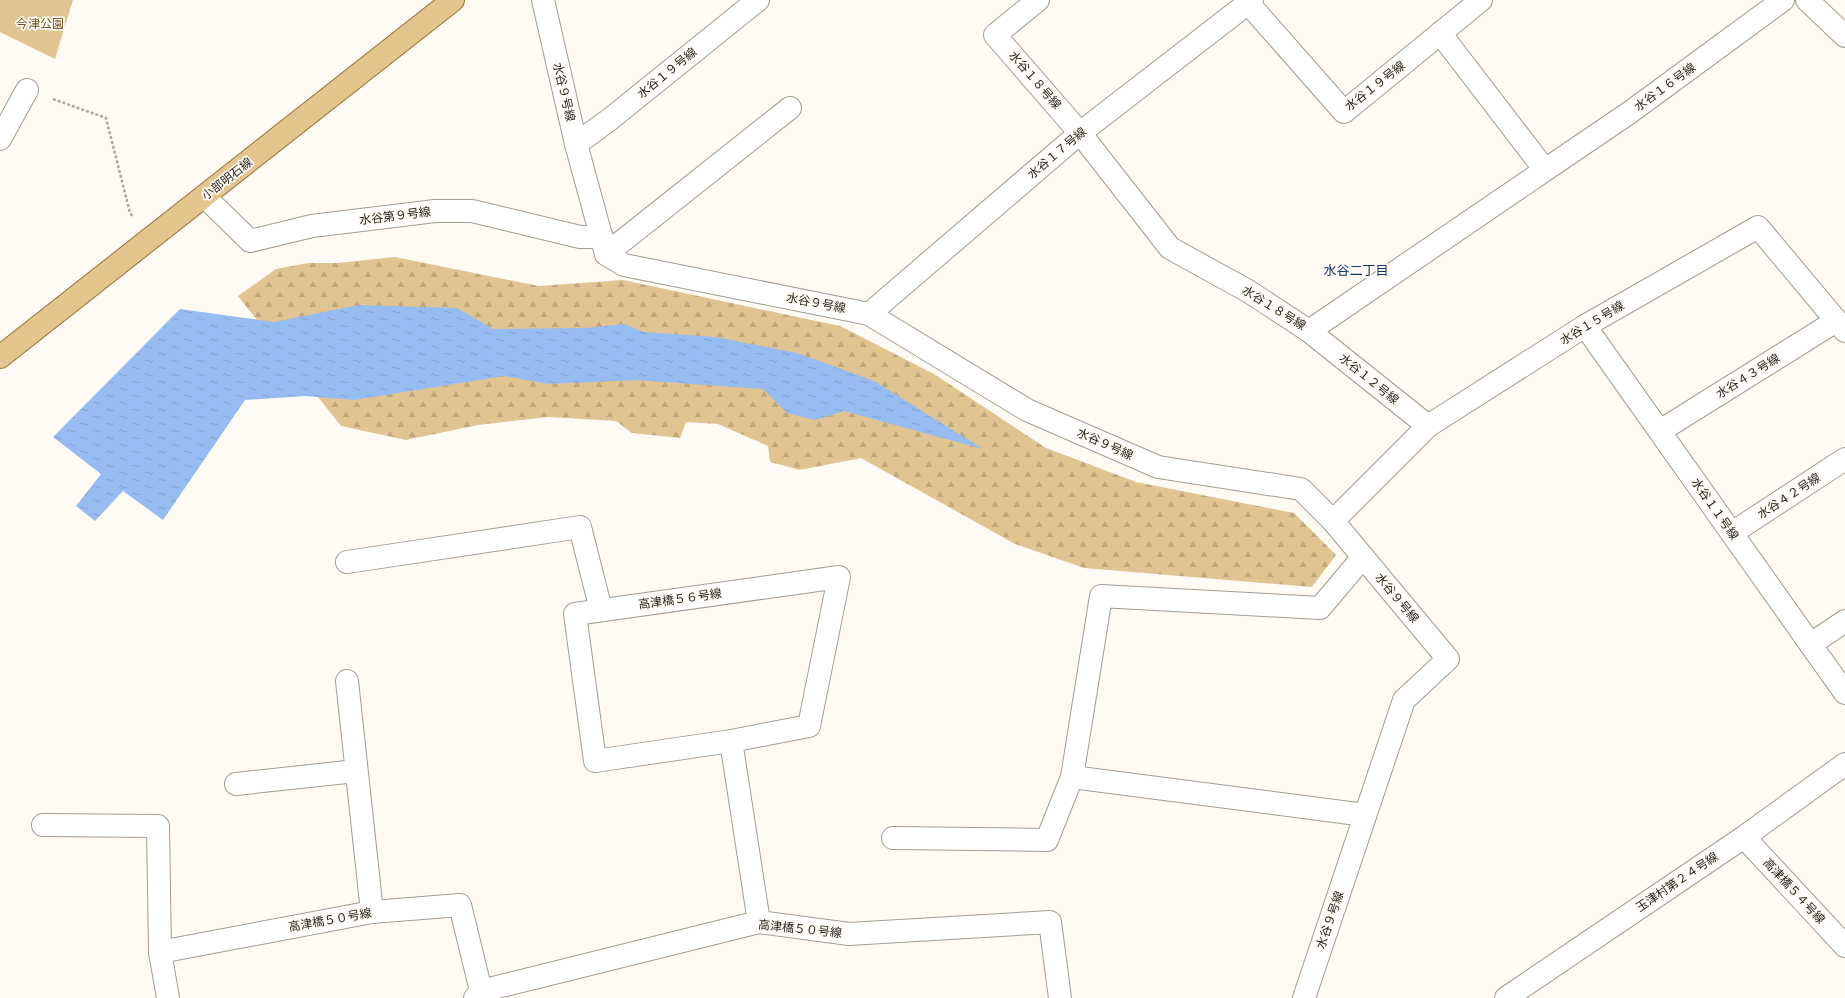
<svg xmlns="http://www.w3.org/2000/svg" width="1845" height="998" viewBox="0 0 1845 998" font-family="'Public Sans','Noto Sans JP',sans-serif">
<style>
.forest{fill:url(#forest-firs)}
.park{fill:#e0c492}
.water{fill:url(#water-ripples)}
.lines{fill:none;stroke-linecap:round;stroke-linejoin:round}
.minor-casing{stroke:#a29c92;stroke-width:24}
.major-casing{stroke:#927335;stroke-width:24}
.path{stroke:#aba7a1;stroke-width:2.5;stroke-dasharray:3 2;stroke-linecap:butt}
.minor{stroke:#fff;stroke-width:22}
.major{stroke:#e2c68e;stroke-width:22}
.labels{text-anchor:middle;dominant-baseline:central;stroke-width:3.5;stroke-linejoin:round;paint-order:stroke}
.park-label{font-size:12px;fill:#6c4f12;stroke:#fffbf4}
.street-label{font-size:12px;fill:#221f1b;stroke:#fffbf4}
.neighbourhood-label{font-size:13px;fill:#0e3468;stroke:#fffbf4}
</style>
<defs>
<pattern id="forest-firs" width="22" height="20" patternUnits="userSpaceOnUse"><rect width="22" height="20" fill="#e0c492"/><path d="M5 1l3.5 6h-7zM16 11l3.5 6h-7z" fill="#c0a87d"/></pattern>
<pattern id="water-ripples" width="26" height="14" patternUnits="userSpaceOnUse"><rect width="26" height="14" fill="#96bcf2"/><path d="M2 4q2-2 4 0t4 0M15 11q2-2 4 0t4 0" fill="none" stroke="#81a1cf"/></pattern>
</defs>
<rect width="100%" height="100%" fill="#fffbf4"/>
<path class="forest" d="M395,257L539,286L623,280L840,326L934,374L1046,448L1136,482L1294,513L1336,555L1312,587L1084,568L1015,544L861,458L800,470L770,462L768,446L718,424L686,422L680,438L632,433L616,421L548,417L478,425L406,440L341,426L238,296L276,269L308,263H337Z"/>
<path class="park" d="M0,0H73L55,59L0,32Z"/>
<path class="water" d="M359,305L457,308L493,329L585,328L624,324L644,332L715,337L797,353L874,381L983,449L844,411L815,420L787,413L763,389L636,380L548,384L504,376L354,400L305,396L245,400L163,520L123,491L95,521L76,506L101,474L53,437L180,309L274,322Z"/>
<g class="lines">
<g class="minor-casing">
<g id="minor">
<path d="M543,0L576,144L606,254L624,265L869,314L1027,410L1158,467L1301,489L1333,521L1448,659L1404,700L1304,998"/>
<path d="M1038,0L995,35L1080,133L1170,248L1248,291L1309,331L1545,170L1440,33"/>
<path d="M1807,0L1845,36"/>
<path d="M1248,3L1344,112L1481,0"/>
<path d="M0,139L27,90"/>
<path d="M576,144L609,120L758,0"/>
<path d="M1545,170L1629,113L1783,0"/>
<path d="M205,197L250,241L312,226L435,211H472L580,237H602"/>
<path d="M606,254L790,108"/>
<path d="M869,314L1080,133L1252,0"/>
<path d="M1585,326L1845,693"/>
<path d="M1309,331L1428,426"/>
<path d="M1660,431L1836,321"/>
<path d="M1333,521L1428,426L1585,326L1758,227L1845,331"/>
<path d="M1732,533L1845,459"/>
<path d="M1363,557L1320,608L1101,596L1072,777L1365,815"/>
<path d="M347,562L580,527L601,610"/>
<path d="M1811,644L1845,621"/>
<path d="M347,681L372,912"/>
<path d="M731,741L809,726L839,577L575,614L595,761L731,741L759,922"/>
<path d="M236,784L356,771"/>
<path d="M43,825L158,826L160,952"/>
<path d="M1744,837L1845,946"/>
<path d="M893,838L1047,840L1072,777"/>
<path d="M168,998L160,952L372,912L460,905L481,991"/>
<path d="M475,998L481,991L759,922L849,934L1050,922L1060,998"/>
<path d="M1506,998L1744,837L1845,764"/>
</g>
</g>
<g class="major-casing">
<path id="major" d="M0,357L453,0"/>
</g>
<path class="path" d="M53,99L106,118L130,213L133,217"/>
<use href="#minor" class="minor"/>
<use href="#major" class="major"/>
</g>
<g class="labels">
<g class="park-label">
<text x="40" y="24">今津公園</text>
</g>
<g class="street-label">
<text transform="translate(667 73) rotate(-39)">水谷１９号線</text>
<text transform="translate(1035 80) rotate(49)">水谷１８号線</text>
<text transform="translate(1375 86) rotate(-38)">水谷１９号線</text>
<text transform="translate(1665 87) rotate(-36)">水谷１６号線</text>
<text transform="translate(564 92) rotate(77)">水谷９号線</text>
<text transform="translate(1057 153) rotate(-40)">水谷１７号線</text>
<text transform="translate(227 179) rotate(-38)">小部明石線</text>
<text transform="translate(395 216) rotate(-7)">水谷第９号線</text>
<text transform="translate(816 303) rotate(11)">水谷９号線</text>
<text transform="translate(1274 308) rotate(32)">水谷１８号線</text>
<text transform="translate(1592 323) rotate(-31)">水谷１５号線</text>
<text transform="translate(1748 376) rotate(-32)">水谷４３号線</text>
<text transform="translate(1369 379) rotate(39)">水谷１２号線</text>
<text transform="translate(1105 444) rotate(24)">水谷９号線</text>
<text transform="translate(1789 496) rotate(-33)">水谷４２号線</text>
<text transform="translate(1715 509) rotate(55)">水谷１１号線</text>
<text transform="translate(1397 598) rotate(50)">水谷９号線</text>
<text transform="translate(680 599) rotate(-8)">高津橋５６号線</text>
<text transform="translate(1677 882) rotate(-34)">玉津村第２４号線</text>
<text transform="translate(1794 891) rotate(47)">高津橋５４号線</text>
<text transform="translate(330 920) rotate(-10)">高津橋５０号線</text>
<text transform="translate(1330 920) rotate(-71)">水谷９号線</text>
<text transform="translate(800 929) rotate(6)">高津橋５０号線</text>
</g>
<g class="neighbourhood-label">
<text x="1356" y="270">水谷二丁目</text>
</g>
</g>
</svg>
